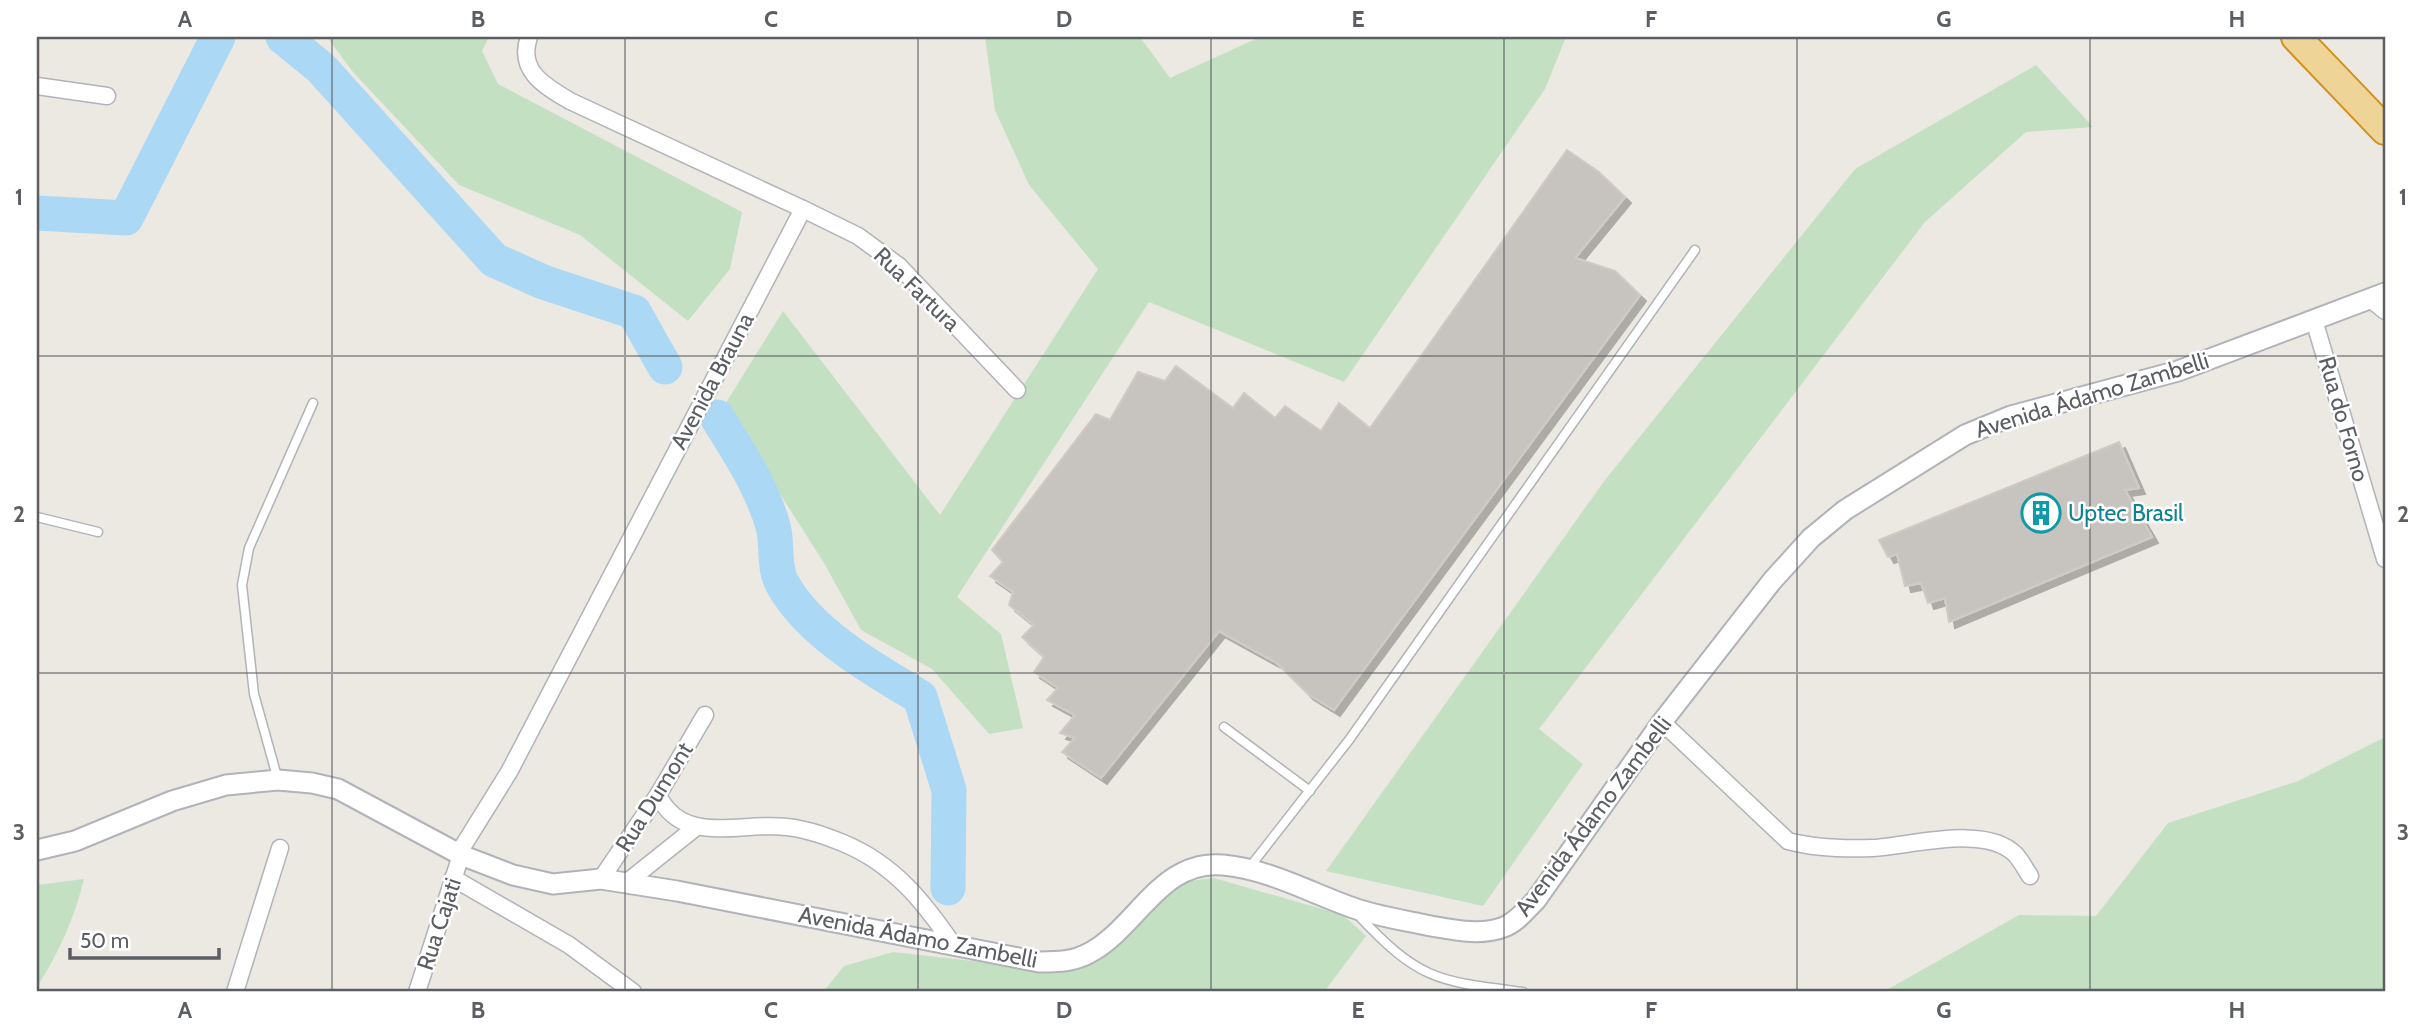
<svg xmlns="http://www.w3.org/2000/svg" width="2422" height="1029" viewBox="0 0 2422 1029" font-family="Cabin,sans-serif">
<style>
.green{fill:#c4e0c2}
.lines{fill:none;stroke-linecap:round;stroke-linejoin:round}
.river{stroke:#abd8f4;stroke-width:35}
.building{fill:#c7c4c0;stroke:#d0cbc2;stroke-width:2;filter:url(#shadow)}
.service-casing{stroke:#b0b3b7;stroke-width:11}
.minor-casing{stroke:#b0b3b7;stroke-width:19}
.tertiary-casing{stroke:#b0b3b7;stroke-width:23}
.motorway-casing{stroke:#d2901c;stroke-width:32}
.service{stroke:#fff;stroke-width:8}
.minor{stroke:#fff;stroke-width:16}
.tertiary{stroke:#fff;stroke-width:19}
.motorway{stroke:#efd497;stroke-width:28}
.grid{fill:none;stroke:#5b5e62;stroke-width:2;stroke-opacity:0.55}
.labels{text-anchor:middle;dominant-baseline:central;stroke-width:5;stroke-linejoin:round;paint-order:stroke}
.street-label{font-size:23px;fill:#5b5e62;stroke:#fff}
.culture-label{font-size:23px;fill:#0d838f;stroke:#fff;text-anchor:start}
.neatline{fill:none;stroke:#5b5e62;stroke-width:2.5}
.grid-label{font-size:23px;text-anchor:middle;font-weight:bold;fill:#5b5e62}
</style>
<defs>
<filter id="shadow"><feDropShadow dx="6" dy="6" stdDeviation="0" flood-color="#0004"/></filter>
</defs>
<rect width="100%" height="100%" fill="#ece9e3"/>
<g class="green">
<path d="M327,37H489L482,51L498,84L742,212L730,269L688,321L580,235L459,185L353,72Z"/>
<path d="M985,37H1140L1170,78L1260,37H1566L1545,89L1344,382L1149,302L957,597L1001,634L1023,728L989,734L932,669L861,630L824,563L724,406L783,311L940,515L1098,269L1029,185L995,110Z"/>
<path d="M2036,65L2093,127L2026,132L1925,222L1539,729L1583,764L1483,906L1326,871L1605,480L1855,169Z"/>
<path d="M2385,737V992H1883L2019,915L2096,916L2168,823L2298,781Z"/>
<path d="M1214,878L1343,915L1366,936L1324,992H823L844,966L893,952L1054,970L1142,915L1182,882Z"/>
<path d="M84,879C74,919 59,952 37,987V885Z"/>
</g>
<g class="lines">
<g class="river">
<path d="M283,37L321,68L494,260L543,282L634,312L665,367"/>
<path d="M37,213L126,218L218,37"/>
<path d="M717,417C739,453 761,485 773,526C778,543 773,567 782,583C808,632 874,670 920,697L949,790L948,888"/>
</g>
</g>
<g class="building">
<path d="M1567,150L1599,172L1625,197L1575,258L1615,271L1640,295L1334,710L1308,694L1277,663L1219,631L1101,778L1062,752L1075,738L1060,733L1075,715L1047,700L1058,688L1034,672L1044,657L1022,637L1034,625L1009,605L1013,592L990,576L1003,562L992,550L1096,414L1110,420L1138,372L1165,381L1176,366L1233,408L1244,393L1275,418L1285,406L1321,431L1339,403L1370,428Z"/>
<path d="M2119,442L2139,488L2125,490L2152,537L1949,622L1945,598L1928,603L1921,583L1905,586L1897,554L1888,557L1879,540Z"/>
</g>
<g class="lines">
<g class="service-casing">
<g id="service">
<path d="M37,517L98,532"/>
<path d="M1224,727L1310,791"/>
<path d="M278,780L254,694L242,585L249,548L313,403"/>
<path d="M1249,868L1349,740L1695,250"/>
<path d="M1358,915C1419,980 1436,981 1523,992"/>
</g>
</g>
<g class="minor-casing">
<g id="minor">
<path d="M37,86L107,96"/>
<path d="M803,209L858,236L899,266L1017,390"/>
<path d="M2369,298L2385,311"/>
<path d="M2314,320L2385,559"/>
<path d="M1662,722L1788,841C1814,848 1846,849 1873,848C1910,846 1985,824 2015,854C2021,860 2025,869 2030,876"/>
<path d="M658,795C683,847 742,821 787,827C807,829 826,836 843,843C894,864 924,902 954,946"/>
<path d="M458,854L509,772L803,209L570,101C545,86 517,71 529,37"/>
<path d="M453,878L569,945L633,992"/>
<path d="M601,879L658,795L705,715"/>
<path d="M626,883L695,828"/>
<path d="M235,992L280,848"/>
<path d="M417,992L461,855"/>
</g>
</g>
<g class="tertiary-casing">
<path id="tertiary" d="M37,850L75,841L172,801L226,785L278,780L312,783L338,789L461,855L513,875L553,884L601,879L677,891L1039,962C1057,962 1074,962 1091,952C1138,926 1161,859 1223,865C1267,869 1307,891 1348,906C1374,916 1403,920 1431,926C1454,930 1481,936 1504,927C1517,922 1526,910 1536,900L1662,722L1772,581L1811,538L1845,510L1965,435L2011,416L2178,371L2385,293"/>
</g>
<g class="motorway-casing">
<path id="motorway" d="M2296,37L2385,130"/>
</g>
<use href="#service" class="service"/>
<use href="#minor" class="minor"/>
<use href="#tertiary" class="tertiary"/>
<use href="#motorway" class="motorway"/>
</g>
<path class="grid" d="M332,37V992M625,37V992M918,37V992M1211,37V992M1504,37V992M1797,37V992M2090,37V992M37,356H2385M37,673H2385"/>
<defs>
<g id="building-ring" transform="scale(2.0125)"><circle r="9.5" fill="#fff" stroke="#0f9aa8" stroke-width="1.5"/><path d="M-4-6H4V6H1V3H-1V6H-4ZM-2.5-4.3h1.7v1.8h-1.7ZM.8-4.3h1.7v1.8H.8ZM-2.5-1h1.7V.8h-1.7ZM.8-1h1.7V.8H.8Z" fill="#0f9aa8"/></g>
</defs>
<g fill-rule="evenodd">
<use href="#building-ring" x="2041" y="513"/>
</g>
<g class="labels">
<g class="street-label">
<text transform="translate(917 289) rotate(44)">Rua Fartura</text>
<text transform="translate(712 381) rotate(-62)">Avenida Brauna</text>
<text transform="translate(2092 395) rotate(-17)">Avenida Ádamo Zambelli</text>
<text transform="translate(2344 419) rotate(74)">Rua do Forno</text>
<text transform="translate(654 797) rotate(-58)">Rua Dumont</text>
<text transform="translate(1593 816) rotate(-53)">Avenida Ádamo Zambelli</text>
<text transform="translate(439 924) rotate(-72)">Rua Cajati</text>
<text transform="translate(918 937) rotate(11)">Avenida Ádamo Zambelli</text>
</g>
<g class="culture-label">
<text x="2068" y="513">Uptec Brasil</text>
</g>
</g>
<rect width="2422" height="1029" fill="none" stroke="#ffffff" stroke-width="77"/>
<path d="M70 948v10h149v-10" fill="none" stroke="#5b5e62" stroke-width="3.5"/>
<text x="80" y="948" font-size="21" fill="#5b5e62" stroke="#ffffff" stroke-width="5" paint-order="stroke">50 m</text>
<rect x="38" y="38" width="2346" height="952" class="neatline"/>
<g class="grid-label">
<text x="185" y="27">A</text>
<text x="478" y="27">B</text>
<text x="771" y="27">C</text>
<text x="1064" y="27">D</text>
<text x="1358" y="27">E</text>
<text x="1651" y="27">F</text>
<text x="1944" y="27">G</text>
<text x="2237" y="27">H</text>
<text x="19" y="205">1</text>
<text x="2403" y="205">1</text>
<text x="19" y="522">2</text>
<text x="2403" y="522">2</text>
<text x="19" y="840">3</text>
<text x="2403" y="840">3</text>
<text x="185" y="1018">A</text>
<text x="478" y="1018">B</text>
<text x="771" y="1018">C</text>
<text x="1064" y="1018">D</text>
<text x="1358" y="1018">E</text>
<text x="1651" y="1018">F</text>
<text x="1944" y="1018">G</text>
<text x="2237" y="1018">H</text>
</g>
</svg>
